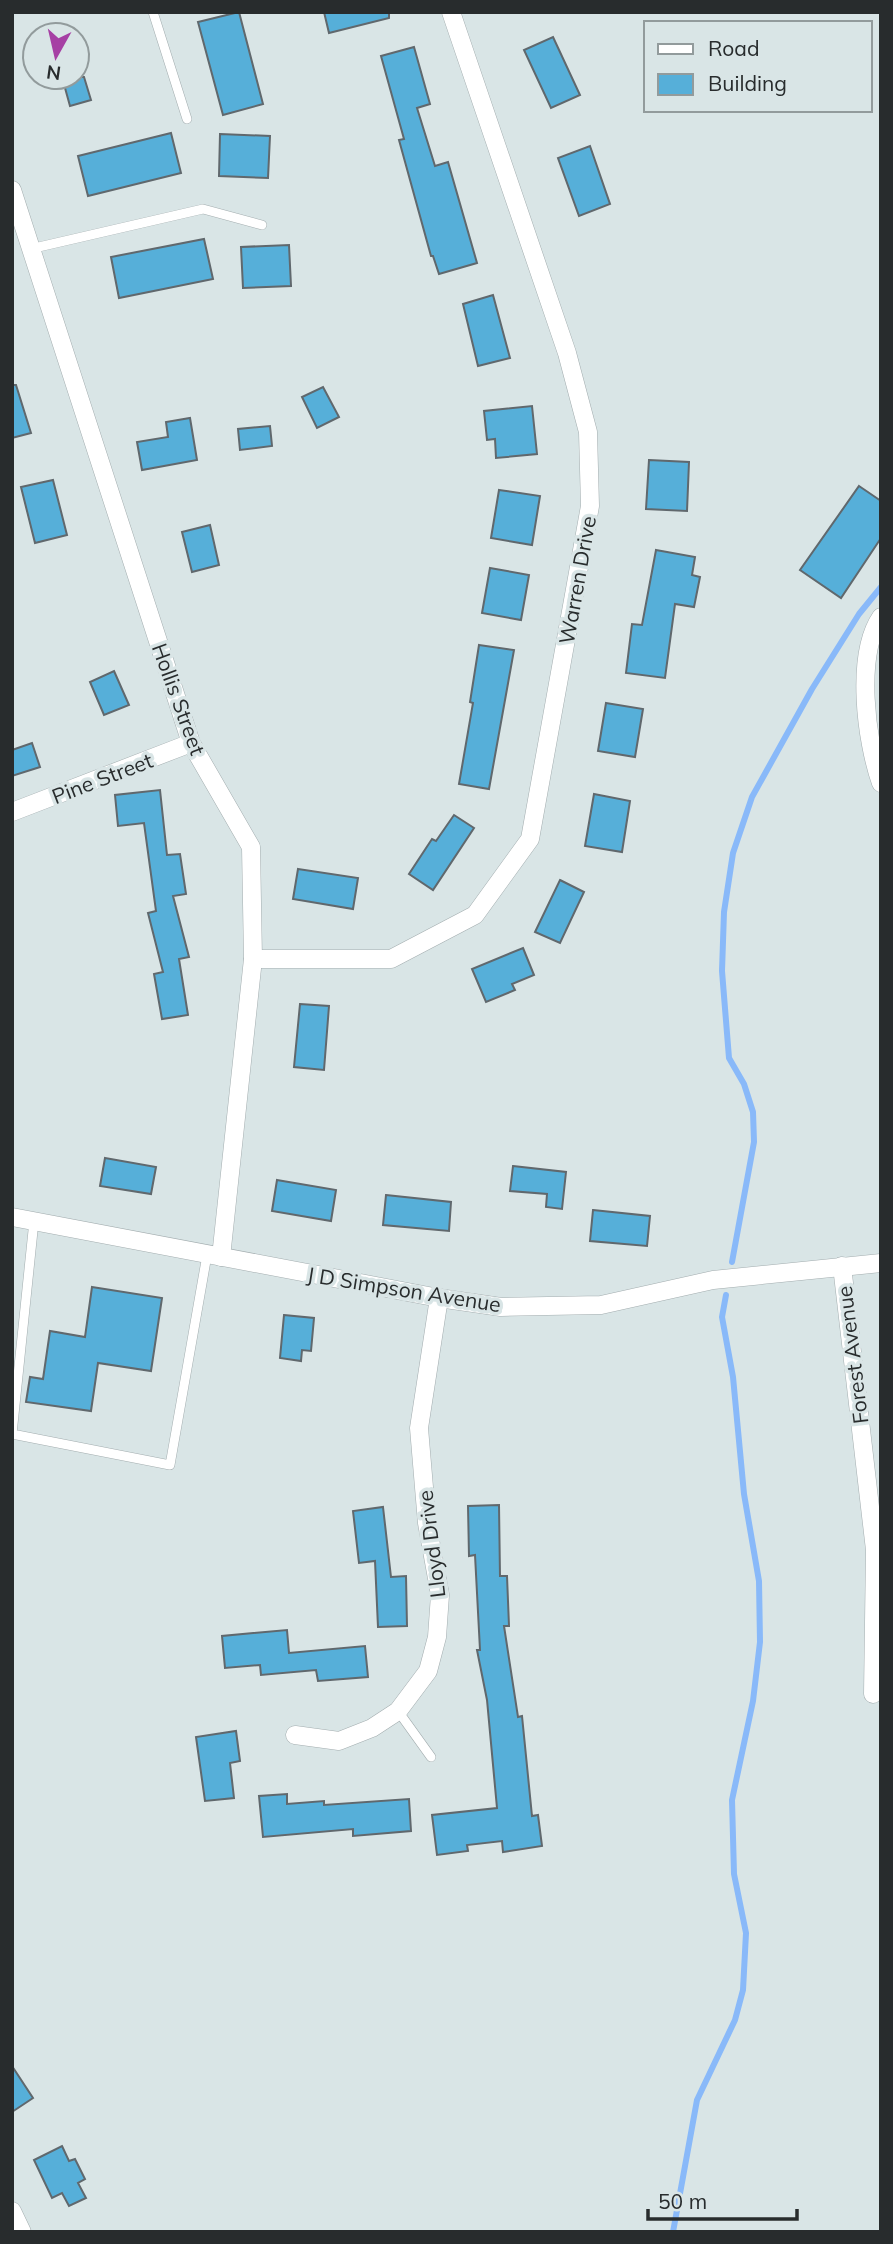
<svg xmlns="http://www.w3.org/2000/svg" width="893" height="2244" viewBox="0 0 893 2244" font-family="Mulish,sans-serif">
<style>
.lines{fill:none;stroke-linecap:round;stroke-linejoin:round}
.stream{stroke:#89b9f9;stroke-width:6}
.building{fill:#56afd9;stroke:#60686d;stroke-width:2}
.service-casing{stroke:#a3adaf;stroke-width:10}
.minor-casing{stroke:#a3adaf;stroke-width:19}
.service{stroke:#fff;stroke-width:9}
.minor{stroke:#fff;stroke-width:18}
.labels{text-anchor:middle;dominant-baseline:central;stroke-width:7;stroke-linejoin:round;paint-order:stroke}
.street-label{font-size:21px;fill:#282c2d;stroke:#d9e5e6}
</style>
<rect width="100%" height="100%" fill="#d9e5e6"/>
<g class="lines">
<g class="stream">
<path d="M732,1262L754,1142L753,1112L744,1084L729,1058L722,971L724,912L733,853L752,797L812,689L859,614L881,587"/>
<path d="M673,2232L697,2100L735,2020L743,1990L746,1933L734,1874L732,1800L753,1701L760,1642L759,1581L744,1494L733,1377L722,1317L726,1295"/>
</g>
</g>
<g class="building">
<path d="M239,12L263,104L223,115L198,22Z"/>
<path d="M324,12H389V18L329,33Z"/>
<path d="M553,37L580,95L551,108L524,50Z"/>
<path d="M414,47L430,104L417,108L435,166L448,162L477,263L439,274L433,256H431L399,140L404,139L381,56Z"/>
<path d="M62,77H84L91,100L70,106Z"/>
<path d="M171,133L181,173L88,196L78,156Z"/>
<path d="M220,134L270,136L268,178L219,176Z"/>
<path d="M590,146L610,204L579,216L558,158Z"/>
<path d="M204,239L213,279L119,298L111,257Z"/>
<path d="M289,245L291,286L243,288L241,247Z"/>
<path d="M493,295L510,358L478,366L463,304Z"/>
<path d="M12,385H16L31,433L12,438Z"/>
<path d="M323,387L339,417L317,428L302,397Z"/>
<path d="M532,406L537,454L496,458L495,439L487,440L484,411Z"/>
<path d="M190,418L197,460L142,470L137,442L168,437L166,422Z"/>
<path d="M270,426L272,446L240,450L238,429Z"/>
<path d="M649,460L689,462L687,511L646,509Z"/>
<path d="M53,480L67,535L35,543L21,487Z"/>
<path d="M859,486L881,501V538L841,598L800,570Z"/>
<path d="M499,490L540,496L532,545L491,538Z"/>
<path d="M210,525L219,565L192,572L182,532Z"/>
<path d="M656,550L695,557L692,575L700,577L694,607L675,604L665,678L626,673L632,624L642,625Z"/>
<path d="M490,568L529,575L521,620L482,613Z"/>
<path d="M479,645L514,650L489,789L459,784L473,703L470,702Z"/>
<path d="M114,671L129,705L104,715L90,682Z"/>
<path d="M606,703L643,709L635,757L598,751Z"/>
<path d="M32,743L40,767L12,776V750Z"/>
<path d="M160,790L167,855L180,854L186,894L173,896L189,957L179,959L188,1015L162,1019L154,974L163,972L148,913L156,911L144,823L118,826L115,795Z"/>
<path d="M594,794L630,801L622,852L585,846Z"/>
<path d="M454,815L474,828L433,890L409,874L432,839L436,841Z"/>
<path d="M298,869L358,878L353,909L293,899Z"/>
<path d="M560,880L584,892L560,943L535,932Z"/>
<path d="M523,948L534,975L512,984L515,990L486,1002L472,969Z"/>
<path d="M300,1004L329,1006L324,1070L294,1067Z"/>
<path d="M105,1158L156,1167L151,1194L100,1186Z"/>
<path d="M513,1166L566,1172L562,1209L546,1207L547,1194L510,1191Z"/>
<path d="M277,1180L336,1190L331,1221L272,1211Z"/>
<path d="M386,1195L451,1202L449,1231L383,1225Z"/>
<path d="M593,1210L650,1216L647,1246L590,1241Z"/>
<path d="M92,1287L162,1298L151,1371L98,1363L91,1411L26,1402L30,1377L43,1379L50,1331L85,1337Z"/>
<path d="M284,1315L314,1318L311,1351L302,1350L301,1361L280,1358Z"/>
<path d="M499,1505L500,1576H507L509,1626H504L518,1717L522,1716L532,1816L538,1815L542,1846L503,1852L502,1841L467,1845L468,1851L437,1855L432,1815L497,1808L487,1700L477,1650H480L475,1555L469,1556L468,1506Z"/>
<path d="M383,1507L391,1577L406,1576L407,1626L378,1627L375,1561L359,1563L353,1511Z"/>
<path d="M287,1630L289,1653L365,1646L368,1677L318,1681L316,1670L261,1675L260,1665L225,1668L222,1636Z"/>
<path d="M236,1731L240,1761L230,1763L234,1798L205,1801L196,1737Z"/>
<path d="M287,1794V1804L324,1801V1805L409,1799L411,1831L353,1836V1829L263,1837L259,1796Z"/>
<path d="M12,2066L33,2098L12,2112Z"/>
<path d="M62,2146L69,2161L75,2159L85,2179L78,2183L86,2198L69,2206L62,2193L52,2198L34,2160Z"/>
</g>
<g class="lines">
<g class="service-casing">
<g id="service">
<path d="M153,12L187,119"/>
<path d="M30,249L203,209L262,225"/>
<path d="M34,1221L12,1434L170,1465L207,1255"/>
<path d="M398,1711L431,1757"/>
</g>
</g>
<g class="minor-casing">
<g id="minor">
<path d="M12,190L191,743L251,847L253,959L221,1257"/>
<path d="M881,617C855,655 866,741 881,783"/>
<path d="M12,812L191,743"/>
<path d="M253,959H391L475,915L530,839L590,506L588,432L567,353L451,12"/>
<path d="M12,1217L439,1298L501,1307L601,1305L713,1280L881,1263"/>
<path d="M842,1266L875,1550L873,1694"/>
<path d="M295,1735L339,1741L372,1728L398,1711L428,1671L437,1637L440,1595L427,1523L419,1428L439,1298"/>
<path d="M12,2211L22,2232"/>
</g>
</g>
<use href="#service" class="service"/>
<use href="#minor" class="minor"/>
</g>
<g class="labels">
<g class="street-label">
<text transform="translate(577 580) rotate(-80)">Warren Drive</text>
<text transform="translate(179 699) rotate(70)">Hollis Street</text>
<text transform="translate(102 778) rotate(-21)">Pine Street</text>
<text transform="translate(404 1289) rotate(9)">J D Simpson Avenue</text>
<text transform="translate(852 1355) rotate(-97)">Forest Avenue</text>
<text transform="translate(431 1544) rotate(-97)">Lloyd Drive</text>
</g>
</g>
<rect width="893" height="2244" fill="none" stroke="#282c2d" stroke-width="28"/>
<rect x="644" y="21" width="228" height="91" fill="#d9e5e6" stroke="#929b9c" stroke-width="2"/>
<rect x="658" y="44" width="35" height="10" fill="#ffffff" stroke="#929b9c" stroke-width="2"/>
<text x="708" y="56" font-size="21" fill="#282c2d">Road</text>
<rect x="658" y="74" width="35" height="21" fill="#56afd9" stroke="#929b9c" stroke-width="2"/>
<text x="708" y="91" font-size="21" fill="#282c2d">Building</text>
<g transform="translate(56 56) rotate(188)"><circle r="33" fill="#d9e5e6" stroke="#929b9c" stroke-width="2"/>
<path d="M0-5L12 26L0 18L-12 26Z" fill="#a640a4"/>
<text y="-10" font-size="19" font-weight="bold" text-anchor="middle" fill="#282c2d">N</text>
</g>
<path d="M648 2209v10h149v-10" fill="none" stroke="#282c2d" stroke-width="3.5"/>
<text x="658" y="2209" font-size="21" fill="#282c2d" stroke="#d9e5e6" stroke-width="5" paint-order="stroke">50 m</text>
</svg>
